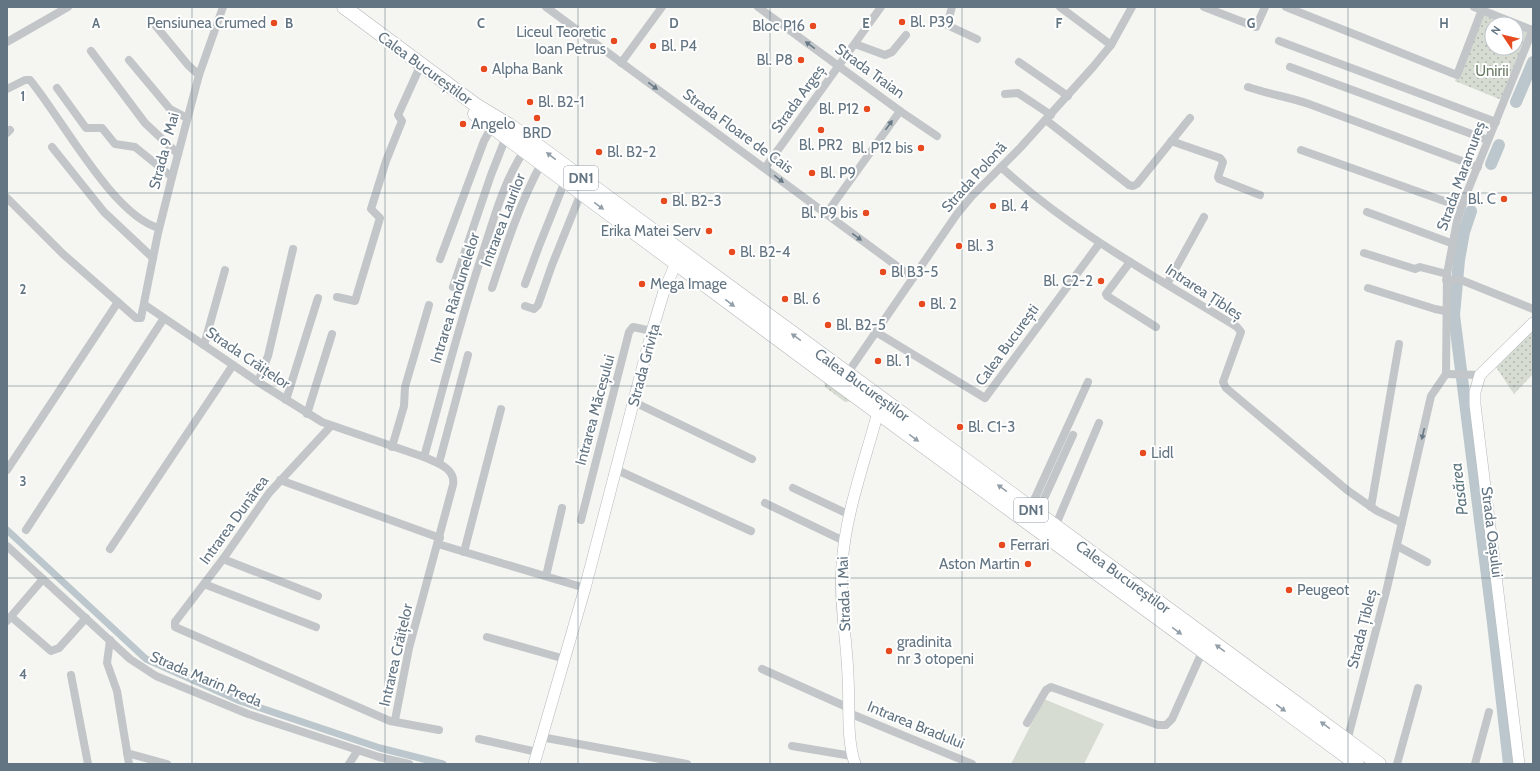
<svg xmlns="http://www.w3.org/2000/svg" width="1540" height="771" viewBox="0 0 1540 771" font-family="Cabin,sans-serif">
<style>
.grass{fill:url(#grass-dots);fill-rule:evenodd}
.garden{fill:#d6dcd2}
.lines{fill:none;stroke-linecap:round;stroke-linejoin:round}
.canal{stroke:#bbc7cc;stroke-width:7}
.river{stroke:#bbc7cc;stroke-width:12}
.secondary-casing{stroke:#b4babe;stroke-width:12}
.highway-casing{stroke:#b5b8bb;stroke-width:15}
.street{stroke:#c2c6c9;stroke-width:8}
.secondary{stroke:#fff;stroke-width:11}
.highway{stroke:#fff;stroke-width:14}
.oneway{fill:#687986}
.oneway2{fill:#929ea8}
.grid{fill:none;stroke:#637583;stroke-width:1;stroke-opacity:0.55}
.poi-dot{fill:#e74a1e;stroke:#fff;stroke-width:1.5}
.labels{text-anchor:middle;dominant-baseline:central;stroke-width:4;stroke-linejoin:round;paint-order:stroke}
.shield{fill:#fff;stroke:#929ea8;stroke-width:1}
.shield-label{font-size:14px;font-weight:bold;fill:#637583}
.poi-label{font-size:15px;fill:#637583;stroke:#fff;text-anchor:start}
.street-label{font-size:15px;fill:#637583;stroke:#fff}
.park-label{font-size:15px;fill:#677a62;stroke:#fff}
.water-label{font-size:16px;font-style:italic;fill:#5f7780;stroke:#fff}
.grid-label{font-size:13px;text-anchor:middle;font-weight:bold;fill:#637583;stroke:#fff;stroke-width:4;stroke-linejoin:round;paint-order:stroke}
</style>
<defs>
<pattern id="grass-dots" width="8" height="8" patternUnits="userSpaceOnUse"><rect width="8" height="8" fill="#d6dcd2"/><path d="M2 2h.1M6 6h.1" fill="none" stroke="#b1b7b0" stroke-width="1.8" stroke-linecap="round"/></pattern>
</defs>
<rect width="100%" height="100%" fill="#f5f5f1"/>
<g class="grass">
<path d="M1482,10L1532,30L1504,101L1455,81ZM1492,24H1516V48H1492Z"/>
<path d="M1533,330V377L1532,375L1514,394L1496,367Z"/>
<path d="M824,379L853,401L845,402L825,387Z"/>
</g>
<path class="garden" d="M1044,699L1104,724L1084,764H1011Z"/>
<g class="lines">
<path class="canal" d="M7,530L146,659L240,701L380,748L443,764"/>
<g class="river">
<path d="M1516,102L1533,62"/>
<path d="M1491,164L1499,145"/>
<path d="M1471,211L1464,232L1459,260L1454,315L1493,623L1509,764"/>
</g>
<g class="secondary-casing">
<g id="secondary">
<path d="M534,764L585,588L652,331L664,291L676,263"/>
<path d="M855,764C846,737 850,705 848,677C847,640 839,602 842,565C845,514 865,461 878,412"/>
<path d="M1519,764L1475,405V392L1480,375L1533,323"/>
</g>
</g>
<g class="highway-casing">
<g id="highway">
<path d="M344,7L477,106L512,127L1379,764"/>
<path d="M475,114L817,368L1357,764"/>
</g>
</g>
<g class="street">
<path d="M546,7L913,278"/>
<path d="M758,7L900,111L826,214"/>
<path d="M952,7L947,25L977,39"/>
<path d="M1060,7L1111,45"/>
<path d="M1204,7L1256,27L1265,7"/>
<path d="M1286,7L1457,75L1483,7"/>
<path d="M1474,7L1532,30"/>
<path d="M155,25L188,65L199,75"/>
<path d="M1279,41L1496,122"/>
<path d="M7,42L68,7"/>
<path d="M855,44L885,55L892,52L906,35"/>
<path d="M91,51L145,123L178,154"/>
<path d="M129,60L170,109L187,118"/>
<path d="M1019,62L1068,96"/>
<path d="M621,63L662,7"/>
<path d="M1290,67L1488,140"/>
<path d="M1248,87C1268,94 1289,97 1309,104L1478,167"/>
<path d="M57,88L86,128H102L115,144L135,147L172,177"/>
<path d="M7,89L25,80H30C61,117 113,216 159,228"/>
<path d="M1005,94L1018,93L1051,115"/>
<path d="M900,111L937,136"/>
<path d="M1046,120L1129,185L1133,186L1137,184L1190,118"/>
<path d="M7,133L10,130"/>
<path d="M1171,141L1220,158L1223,162L1218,177L1219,179L1260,195"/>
<path d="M52,147L104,212L153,258"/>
<path d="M1301,150L1461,207"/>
<path d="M1001,167C1072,232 1156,277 1237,327L1241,332L1223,382L1226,388L1347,490L1377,511L1402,523"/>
<path d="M765,168L881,7"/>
<path d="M7,198L63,254L136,318H141L158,233L172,177L199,75L223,7"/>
<path d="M1367,212L1451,243"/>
<path d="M1364,253L1415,269L1420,267L1447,274"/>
<path d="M440,259L484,141L492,126"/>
<path d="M1130,262L1106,294L1107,296L1156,327"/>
<path d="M1446,280H1461L1533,309"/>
<path d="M525,284L539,246L565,181"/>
<path d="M1167,284L1204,217"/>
<path d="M453,287L491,175L506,137"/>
<path d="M492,288C506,246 520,203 541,164"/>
<path d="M1368,288L1435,309L1445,311"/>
<path d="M337,297L355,301L380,218L371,209L386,161L402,121L398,115L418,71"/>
<path d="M145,305L258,382L322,422L424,457C437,463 456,468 453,485L409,648L395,720"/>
<path d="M525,306L534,309L538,305L552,265L581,193"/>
<path d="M876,332L985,398L1099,244"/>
<path d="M204,345L225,270"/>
<path d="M847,374L957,214L972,196L1020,148L1093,67L1111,45L1132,7"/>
<path d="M1446,374L1480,375"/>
<path d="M258,382L268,356L293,249"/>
<path d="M286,400L318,298"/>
<path d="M634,402L752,459"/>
<path d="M307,414L332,334"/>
<path d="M330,427L269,493L223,559L175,622V627L390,721L439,730"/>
<path d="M392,447L404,406L405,387L429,305"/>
<path d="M424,457C443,389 460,320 483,252C494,218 504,181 524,151"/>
<path d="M439,463L468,355"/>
<path d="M7,470L118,302"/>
<path d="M617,470L751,531"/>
<path d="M280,480L440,538"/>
<path d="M793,488L850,515"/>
<path d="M765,503L844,541"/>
<path d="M1371,507L1399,344"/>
<path d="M1030,509L1088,382"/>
<path d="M1037,514L1073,435"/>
<path d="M581,520L629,332L633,327L652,331"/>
<path d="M1055,527L1099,423"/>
<path d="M26,530L164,318"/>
<path d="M438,544L585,588"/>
<path d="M7,546L130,659L156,676L248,714L379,757L409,764"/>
<path d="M1397,546L1427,562"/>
<path d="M110,549L233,365"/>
<path d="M464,552L501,409"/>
<path d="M223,559L318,596"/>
<path d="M546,576L562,508"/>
<path d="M204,584L316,627"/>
<path d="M15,620L51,651L59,648L86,618"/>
<path d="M7,621L43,579"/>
<path d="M487,637L565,659"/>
<path d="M110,640L107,663L117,691L129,764"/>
<path d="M762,669L849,708"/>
<path d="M71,675L88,764"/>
<path d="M849,713L972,764"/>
<path d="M1027,723L1046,690L1051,687L1158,725H1166L1172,719L1203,650"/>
<path d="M541,737L687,764"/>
<path d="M479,739L537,752"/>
<path d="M1347,741L1387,588L1431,396L1446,374L1447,274L1457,221L1466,195L1533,29"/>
<path d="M792,746L852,756"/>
<path d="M127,753L167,764"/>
<path d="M349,764L358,750"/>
<path d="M1397,764L1418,688"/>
<path d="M1475,764L1489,712"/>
</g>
<use href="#secondary" class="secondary"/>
<use href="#highway" class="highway"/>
</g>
<defs><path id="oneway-solid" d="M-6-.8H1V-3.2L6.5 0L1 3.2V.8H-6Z"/></defs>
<g class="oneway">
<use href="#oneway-solid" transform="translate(810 45) rotate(-144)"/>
<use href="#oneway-solid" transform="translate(653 86) rotate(37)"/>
<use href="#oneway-solid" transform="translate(889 125) rotate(-54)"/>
<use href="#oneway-solid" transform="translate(779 179) rotate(37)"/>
<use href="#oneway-solid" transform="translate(857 237) rotate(36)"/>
<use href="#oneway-solid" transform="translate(1423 434) rotate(103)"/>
</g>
<g class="oneway2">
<use href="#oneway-solid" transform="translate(551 156) rotate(-143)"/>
<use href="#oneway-solid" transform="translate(599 206) rotate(36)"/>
<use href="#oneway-solid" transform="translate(730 303) rotate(37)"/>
<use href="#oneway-solid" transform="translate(796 337) rotate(-144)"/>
<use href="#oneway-solid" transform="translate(914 438) rotate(36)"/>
<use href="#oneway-solid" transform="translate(1002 488) rotate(-144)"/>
<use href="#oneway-solid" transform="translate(1177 631) rotate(36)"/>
<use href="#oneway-solid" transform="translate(1220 648) rotate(-144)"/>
<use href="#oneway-solid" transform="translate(1281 708) rotate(36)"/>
<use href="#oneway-solid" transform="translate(1325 725) rotate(-144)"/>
</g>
<path class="grid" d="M192,7V764M385,7V764M578,7V764M770,7V764M962,7V764M1155,7V764M1348,7V764M7,193H1533M7,386H1533M7,578H1533"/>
<g class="poi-dot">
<circle cx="902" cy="22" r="4"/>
<circle cx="274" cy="23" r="4"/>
<circle cx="813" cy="26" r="4"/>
<circle cx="614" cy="41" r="4"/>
<circle cx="653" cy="46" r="4"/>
<circle cx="801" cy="60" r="4"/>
<circle cx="484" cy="69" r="4"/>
<circle cx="530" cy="102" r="4"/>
<circle cx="867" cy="109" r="4"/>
<circle cx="537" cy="118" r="4"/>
<circle cx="463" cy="124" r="4"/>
<circle cx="821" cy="130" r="4"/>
<circle cx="921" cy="148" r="4"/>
<circle cx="599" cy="152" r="4"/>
<circle cx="812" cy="173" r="4"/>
<circle cx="1504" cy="199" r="4"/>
<circle cx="664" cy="201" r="4"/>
<circle cx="993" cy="206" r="4"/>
<circle cx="866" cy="213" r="4"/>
<circle cx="709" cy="231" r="4"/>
<circle cx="959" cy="246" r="4"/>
<circle cx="732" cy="252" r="4"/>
<circle cx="883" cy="272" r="4"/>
<circle cx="1101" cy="281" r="4"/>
<circle cx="642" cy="284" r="4"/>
<circle cx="785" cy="299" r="4"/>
<circle cx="922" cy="304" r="4"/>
<circle cx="828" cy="325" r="4"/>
<circle cx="878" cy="361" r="4"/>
<circle cx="960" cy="427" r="4"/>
<circle cx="1143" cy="453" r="4"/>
<circle cx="1002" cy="545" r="4"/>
<circle cx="1028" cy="564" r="4"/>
<circle cx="1289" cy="590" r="4"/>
<circle cx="889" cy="651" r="4"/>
</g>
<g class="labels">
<g class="shield">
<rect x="564" y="166" width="34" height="24" rx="3"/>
<rect x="1014" y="498" width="34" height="24" rx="3"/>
</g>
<g class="shield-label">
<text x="581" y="178">DN1</text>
<text x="1031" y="510">DN1</text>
</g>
<g class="poi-label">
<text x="910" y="22">Bl. P39</text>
<text x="266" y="23" text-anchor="end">Pensiunea Crumed</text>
<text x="805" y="26" text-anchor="end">Bloc P16</text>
<text x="606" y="32" text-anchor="end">Liceul Teoretic<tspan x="606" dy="17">Ioan Petrus</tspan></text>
<text x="661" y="46">Bl. P4</text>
<text x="793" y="60" text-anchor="end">Bl. P8</text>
<text x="492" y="69">Alpha Bank</text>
<text x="538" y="102">Bl. B2-1</text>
<text x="859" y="109" text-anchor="end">Bl. P12</text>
<text x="471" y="124">Angelo</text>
<text x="537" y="133" text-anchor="middle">BRD</text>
<text x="821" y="145" text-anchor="middle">Bl. PR2</text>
<text x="913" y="148" text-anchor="end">Bl. P12 bis</text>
<text x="607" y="152">Bl. B2-2</text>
<text x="820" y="173">Bl. P9</text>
<text x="1496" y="199" text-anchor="end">Bl. C</text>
<text x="672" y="201">Bl. B2-3</text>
<text x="1001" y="206">Bl. 4</text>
<text x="858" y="213" text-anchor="end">Bl. P9 bis</text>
<text x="701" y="231" text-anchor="end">Erika Matei Serv</text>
<text x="967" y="246">Bl. 3</text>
<text x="740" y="252">Bl. B2-4</text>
<text x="891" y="272">Bl B3-5</text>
<text x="1093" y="281" text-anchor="end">Bl. C2-2</text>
<text x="650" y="284">Mega Image</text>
<text x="793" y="299">Bl. 6</text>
<text x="930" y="304">Bl. 2</text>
<text x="836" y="325">Bl. B2-5</text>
<text x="886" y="361">Bl. 1</text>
<text x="968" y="427">Bl. C1-3</text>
<text x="1151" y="453">Lidl</text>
<text x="1010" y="545">Ferrari</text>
<text x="1020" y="564" text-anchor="end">Aston Martin</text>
<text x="1297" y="590">Peugeot</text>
<text x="897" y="642">gradinita<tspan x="897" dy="17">nr 3 otopeni</tspan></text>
</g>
<g class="street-label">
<text transform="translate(425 68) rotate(36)">Calea Bucureștilor</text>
<text transform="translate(870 71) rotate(36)">Strada Traian</text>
<text transform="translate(798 99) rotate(-54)">Strada Argeș</text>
<text transform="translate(738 131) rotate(36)">Strada Floare de Cais</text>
<text transform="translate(164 151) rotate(-75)">Strada 9 Mai</text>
<text transform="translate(1461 176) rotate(-70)">Strada Maramureș</text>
<text transform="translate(974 177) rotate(-48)">Strada Polonă</text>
<text transform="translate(503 220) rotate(-69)">Intrarea Laurilor</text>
<text transform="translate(1204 292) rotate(33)">Intrarea Țibleș</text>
<text transform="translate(455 298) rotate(-73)">Intrarea Rândunelelor</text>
<text transform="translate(1007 345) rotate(-54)">Calea București</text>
<text transform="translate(248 358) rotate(34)">Strada Crăițelor</text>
<text transform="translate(644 365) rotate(-75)">Strada Grivița</text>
<text transform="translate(862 385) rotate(36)">Calea Bucureștilor</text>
<text transform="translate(595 410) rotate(-75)">Intrarea Măceșului</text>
<text transform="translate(234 520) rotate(-54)">Intrarea Dunărea</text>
<text transform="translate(1492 532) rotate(83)">Strada Oașului</text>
<text transform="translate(1123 577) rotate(36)">Calea Bucureștilor</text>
<text transform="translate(844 594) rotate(-92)">Strada 1 Mai</text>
<text transform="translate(1362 629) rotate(-76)">Strada Țibleș</text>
<text transform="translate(396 655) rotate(-77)">Intrarea Crăițelor</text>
<text transform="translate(206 679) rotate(23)">Strada Marin Preda</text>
<text transform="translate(916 725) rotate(22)">Intrarea Bradului</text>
</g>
<g class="park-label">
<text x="1492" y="71">Unirii</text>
</g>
<g class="water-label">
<text transform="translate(1459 489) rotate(-97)">Pasărea</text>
</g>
</g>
<g class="grid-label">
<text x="96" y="28">A</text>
<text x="289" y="28">B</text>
<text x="481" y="28">C</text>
<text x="674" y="28">D</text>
<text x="866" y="28">E</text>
<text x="1059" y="28">F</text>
<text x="1251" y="28">G</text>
<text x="1444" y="28">H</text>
<text x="23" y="101">1</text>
<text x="23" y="294">2</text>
<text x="23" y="486">3</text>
<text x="23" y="679">4</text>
</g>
<rect width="1540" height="771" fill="none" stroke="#637583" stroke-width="16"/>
<g transform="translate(1504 36) rotate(305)"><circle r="19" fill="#ffffff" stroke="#c1c8cd"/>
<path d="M0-3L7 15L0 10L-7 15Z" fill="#e74a1e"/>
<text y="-6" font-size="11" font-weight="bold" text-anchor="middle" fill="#637583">N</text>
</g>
</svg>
